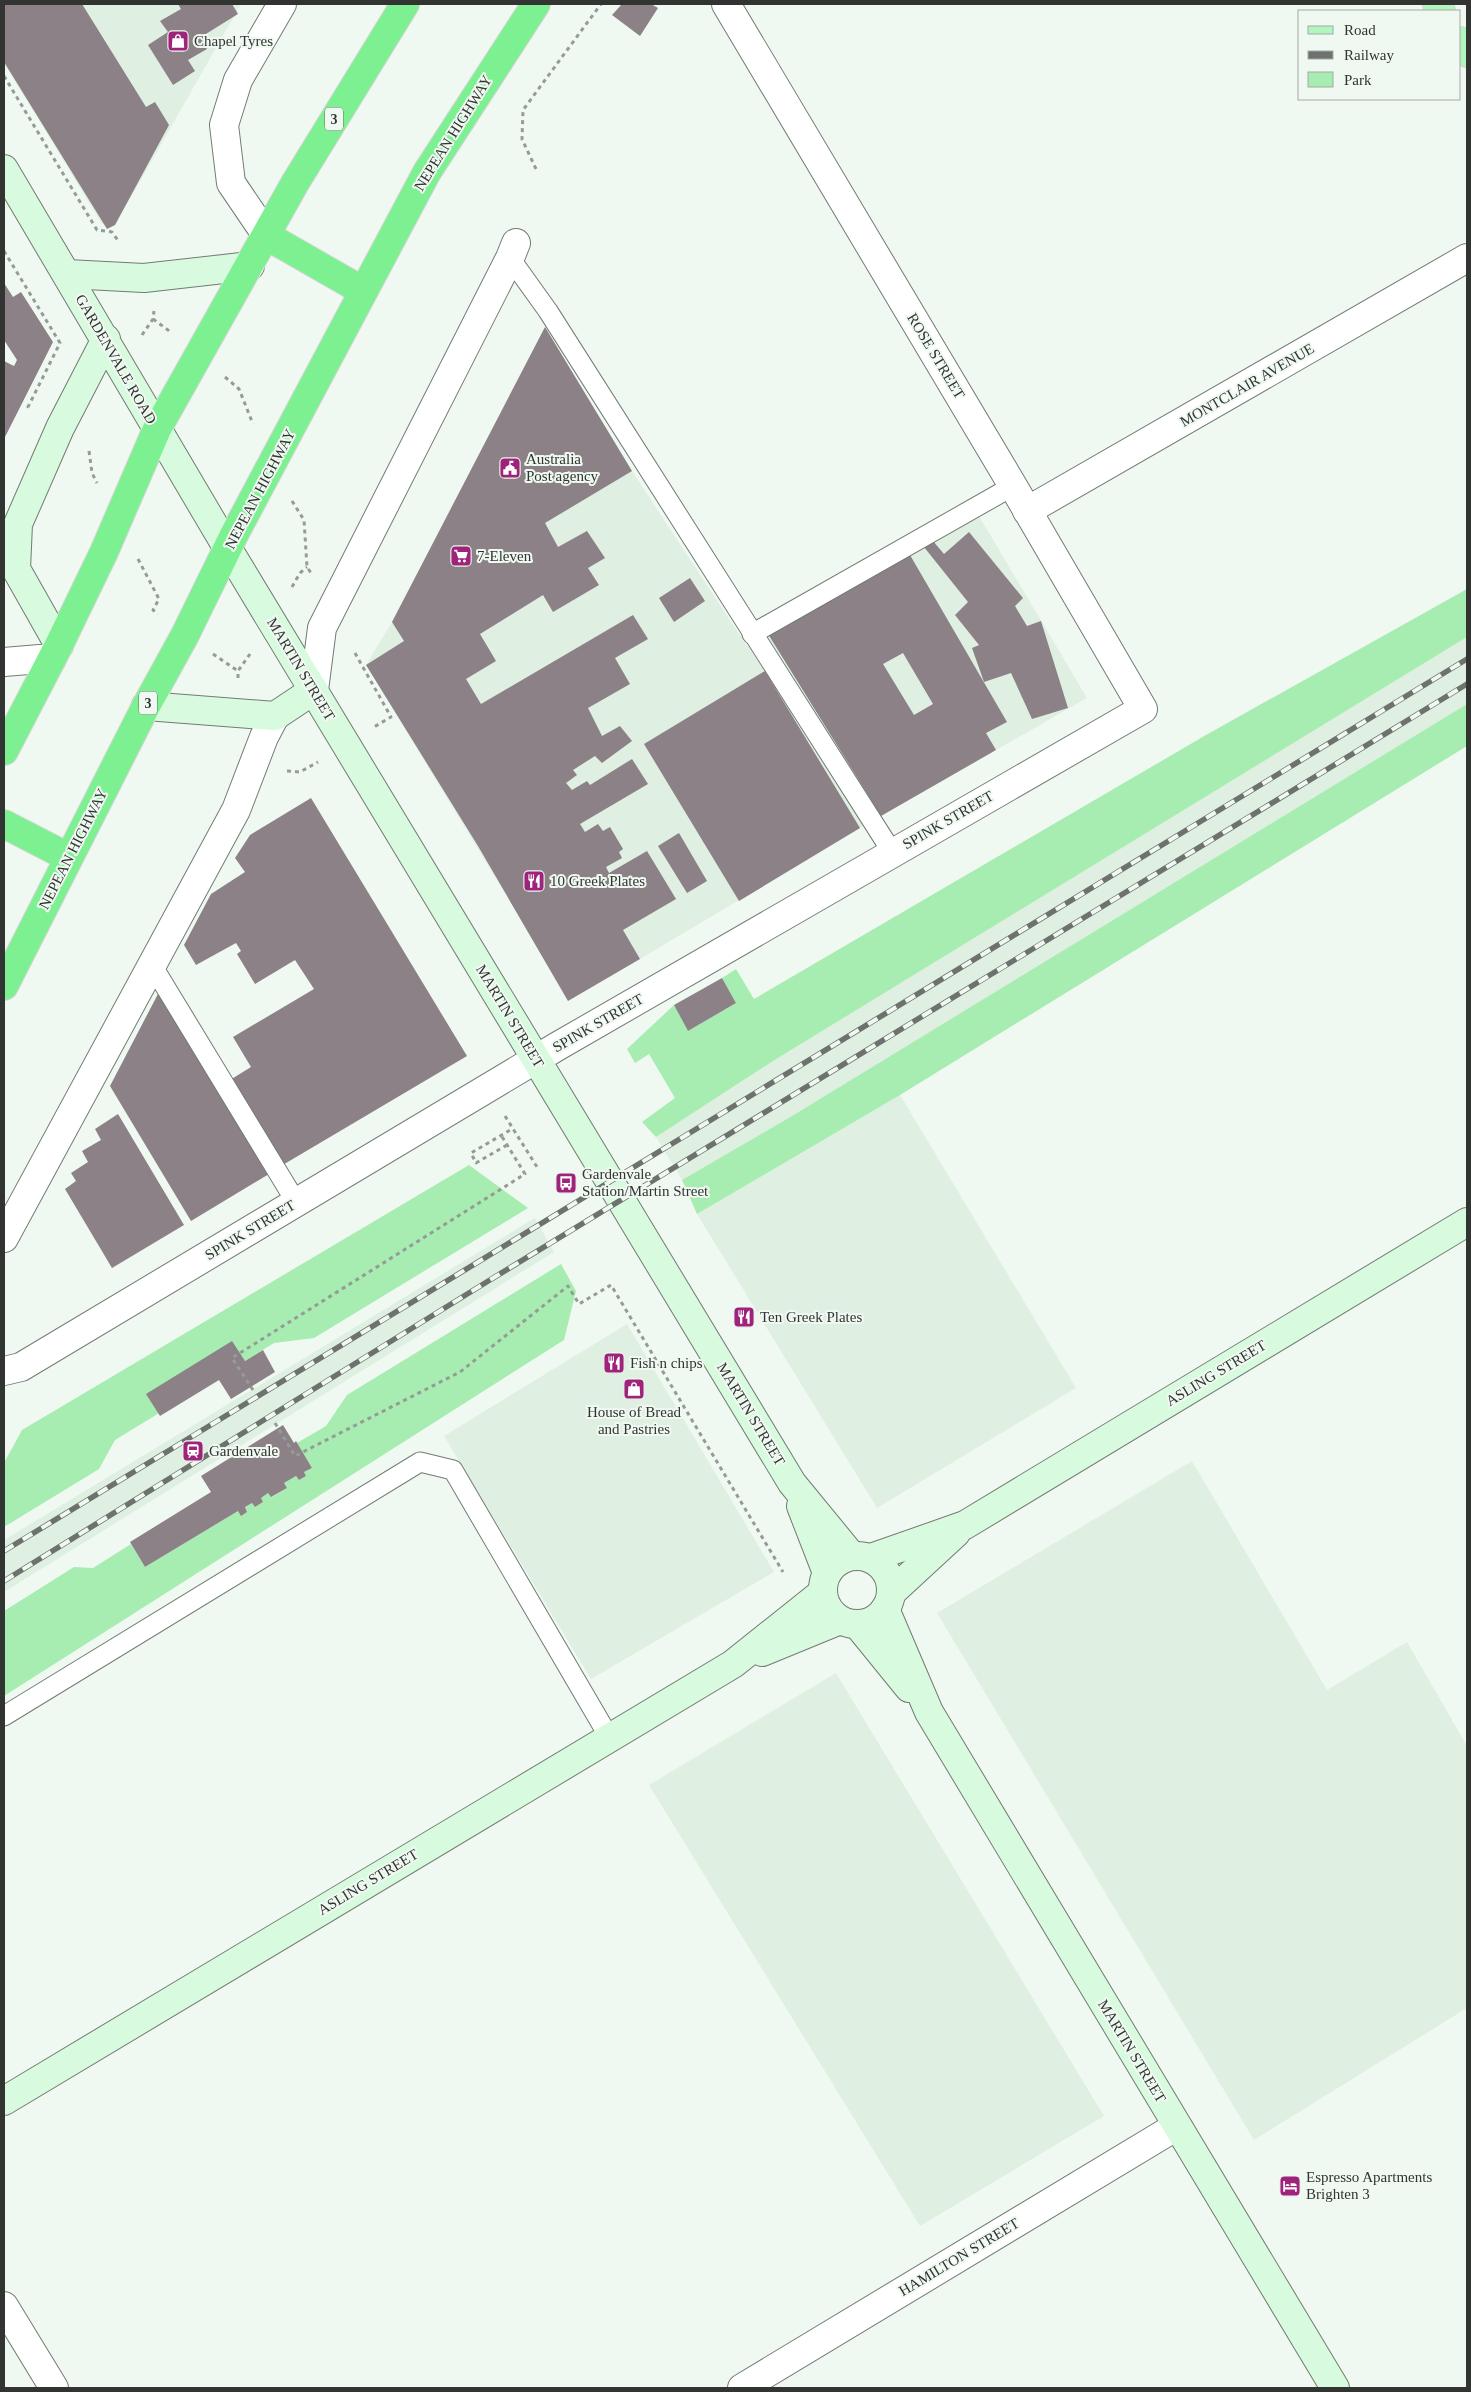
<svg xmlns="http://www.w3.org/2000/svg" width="1471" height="2392" viewBox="0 0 1471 2392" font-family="Georgia,serif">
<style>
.built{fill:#dfefe1}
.green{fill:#a7ecb0}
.building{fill:#8b8187;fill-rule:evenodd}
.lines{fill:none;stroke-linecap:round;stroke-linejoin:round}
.lane-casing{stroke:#737b73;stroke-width:21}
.street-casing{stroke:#737b73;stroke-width:30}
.secondary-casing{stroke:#737b73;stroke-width:30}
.primary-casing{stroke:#d6d6d6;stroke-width:30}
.highway-casing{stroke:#d6d6d6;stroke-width:30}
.path{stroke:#959b96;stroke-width:3;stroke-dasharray:4 4;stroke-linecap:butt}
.lane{stroke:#fff;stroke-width:19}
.street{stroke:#fff;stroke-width:28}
.secondary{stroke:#d8fade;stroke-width:28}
.primary{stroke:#b1f6be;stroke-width:28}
.highway{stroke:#7df092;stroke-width:28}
.rail-casing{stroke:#6e726e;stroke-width:5.5}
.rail{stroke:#f0f9f1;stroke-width:4;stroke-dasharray:11;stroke-linecap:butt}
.labels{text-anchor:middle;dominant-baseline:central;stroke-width:4;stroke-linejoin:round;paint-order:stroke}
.shield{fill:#f0f9f1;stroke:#6a6f6b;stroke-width:1}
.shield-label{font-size:14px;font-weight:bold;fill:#313431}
.poi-label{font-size:15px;fill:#313431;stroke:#f0f9f1;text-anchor:start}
.street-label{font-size:15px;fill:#313431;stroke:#f0f9f1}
</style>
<rect width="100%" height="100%" fill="#f0f9f1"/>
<g class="built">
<path d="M4,4H241L115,225L102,224L4,63Z"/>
<path d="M545,327L632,471L747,646L979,516L1087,698L860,828L640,959L523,923L366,665L392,622Z"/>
<path d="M1467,637V704L792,1116L682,1180L656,1137L773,1061Z"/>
<path d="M900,1095L1076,1388L877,1508L697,1214Z"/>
<path d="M535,1218L554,1252L4,1592V1540Z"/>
<path d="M627,1324L774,1572L591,1679L444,1436Z"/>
<path d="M1192,1461L1327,1690L1407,1642L1467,1746V2008L1254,2140L937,1613Z"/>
<path d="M836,1673L1104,2116L920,2226L649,1785Z"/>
</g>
<g class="green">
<path d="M1467,589V637L773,1061L656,1137L642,1122L675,1098L649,1054L635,1063L627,1049L674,1005L688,1031L736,1003L722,978L736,969L754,999L1206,735Z"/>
<path d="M1467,704V746L900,1095L697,1214L682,1180L792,1116Z"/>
<path d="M469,1165L528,1208L314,1338L274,1343L115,1440L99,1469L4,1527V1463L22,1430Z"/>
<path d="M561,1264L576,1291L564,1340L4,1696V1611L74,1567L93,1568L131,1544L145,1567L238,1511L241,1515L247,1512L245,1507L252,1503L255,1507L263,1502L261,1498L268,1493L272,1497L287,1488L284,1483L296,1476L299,1480L306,1476L304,1472L312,1468L297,1443L326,1426L347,1395Z"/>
</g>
<g class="building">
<path d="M4,4H82L146,107L155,102L169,125L115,225L107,229L4,62Z"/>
<path d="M178,4H232L238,14L201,37L207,49L188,60L195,71L173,85L148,45L168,32L160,21L181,9Z"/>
<path d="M622,4H651L658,8L640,36L612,15Z"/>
<path d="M4,283L13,297L21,292L53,342L4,439V361L14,366L17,360L4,340Z"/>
<path d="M545,327L632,471L545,523L558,547L587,531L605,558L588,568L599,585L553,612L543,595L480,634L496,661L466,679L481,704L633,615L648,639L615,658L630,684L588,708L602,736L620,726L632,741L602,763L595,756L573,770L577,775L566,783L572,790L587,781L590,785L632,759L648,784L580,824L585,832L598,824L603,831L610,827L623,849L619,852L622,858L606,867L609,873L647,851L676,899L623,930L640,959L568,1001L478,846L366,665L404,641L392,622Z"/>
<path d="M969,532L1023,598L1015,606L1027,626L1041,621L1068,708L1032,719L1011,673L984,682L972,648L979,645L955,615L968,602L924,547L933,541L944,554Z"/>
<path d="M910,555L1007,722L986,733L996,750L881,816L768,634ZM903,653L933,704L914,715L883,664Z"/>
<path d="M690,578L705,601L674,622L659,598Z"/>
<path d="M765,671L860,828L739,901L644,744Z"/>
<path d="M311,798L467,1056L281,1166L230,1080L251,1067L233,1037L314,989L295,960L255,984L237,954L241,951L236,943L196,965L184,945L211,894L245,872L235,858L250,835Z"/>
<path d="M679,833L707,881L687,893L658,846Z"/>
<path d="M722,978L736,1003L688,1031L674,1005Z"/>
<path d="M159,992L269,1174L191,1221L110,1086Z"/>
<path d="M118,1114L184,1225L112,1268L65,1189L76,1181L71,1173L88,1162L82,1151L101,1140L95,1129Z"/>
<path d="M232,1341L245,1361L263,1350L275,1372L231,1399L219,1380L160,1416L146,1394Z"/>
<path d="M283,1425L294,1443L296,1441L312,1468L304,1472L306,1476L299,1480L296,1476L284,1483L287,1488L271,1497L268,1493L261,1498L263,1502L255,1507L252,1503L245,1507L247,1512L241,1516L238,1511L145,1567L130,1542L211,1492L201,1476Z"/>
</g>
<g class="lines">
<g class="lane-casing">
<g id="lane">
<path d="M510,258L548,311L892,852"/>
<path d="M752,634L1013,486"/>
<path d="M152,965L296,1202"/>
<path d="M4,1716L420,1462L453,1470L609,1737"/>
</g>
</g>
<g class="street-casing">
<g id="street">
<path d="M267,236L231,183L224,125L238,80L282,4"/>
<path d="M1027,511L1467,258"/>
<path d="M4,662L52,658"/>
<path d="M314,690L322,628L510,258L516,243"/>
<path d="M4,1238L236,810L264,737L275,716"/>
<path d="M4,1371L21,1367L558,1046L1143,709L1013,486L726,4"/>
<path d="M4,2306L54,2388"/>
<path d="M742,2388L1177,2126"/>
</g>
</g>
<g class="secondary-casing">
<g id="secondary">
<path d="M4,169L228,549L792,1483L851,1555"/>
<path d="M67,274L144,278L250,266"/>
<path d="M59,645L16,569L18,524L60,428L106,339"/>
<path d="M146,706L275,716L314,690"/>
<path d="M801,1506L827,1573"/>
<circle cx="857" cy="1590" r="34"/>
<path d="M871,1558L965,1525L1467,1222"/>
<path d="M891,1593L956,1533"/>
<path d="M885,1609L929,1712L1335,2388"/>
<path d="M857,1624L909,1688"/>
<path d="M762,1652L840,1620"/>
<path d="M4,2101L733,1664L822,1593"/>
</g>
</g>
<g class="primary-casing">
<g id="primary">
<path d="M1437,4L1441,11"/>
<path d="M1460,41L1467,53"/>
</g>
</g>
<g class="highway-casing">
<g id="highway">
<path d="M267,236L363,291"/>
<path d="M4,751L59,645L104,552L157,429L295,183L405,4"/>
<path d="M4,824L68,857"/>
<path d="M4,986L146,706L185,635L235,533L427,172L536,4"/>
</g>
</g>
<g class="path">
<path d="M4,76L97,230L112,232L119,242"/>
<path d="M536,169L522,139L523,110L601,4"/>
<path d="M4,251L60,343L28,407L31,410"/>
<path d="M153,319L172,333"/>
<path d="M142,335L153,319L154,311"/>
<path d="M225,377L239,389L253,424"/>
<path d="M89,451L92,473L97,483"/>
<path d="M292,501L304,520L307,567L311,573"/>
<path d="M138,559L159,599L153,610L158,614"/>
<path d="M292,587L300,573L307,567"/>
<path d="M355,653L391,717L374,727"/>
<path d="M213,654L238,671"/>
<path d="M238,678V671L250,654"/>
<path d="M287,771L300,772L318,762"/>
<path d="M505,1116L537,1167"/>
<path d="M507,1145L476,1163L471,1153L512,1129"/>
<path d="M253,1390L232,1358L525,1174L501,1135"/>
<path d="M275,1423L295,1456L460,1372L568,1286L579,1304L611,1285L783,1572"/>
</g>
<use href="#lane" class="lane"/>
<use href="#street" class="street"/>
<use href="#secondary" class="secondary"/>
<use href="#primary" class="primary"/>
<use href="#highway" class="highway"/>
<g class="rail-casing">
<g id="rail">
<path d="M4,1551L1467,659"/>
<path d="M4,1581L485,1283L1467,684"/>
</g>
</g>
<use href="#rail" class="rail"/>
</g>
<defs>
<g id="shop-square" transform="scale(1.125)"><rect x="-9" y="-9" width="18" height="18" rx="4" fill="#9e237a" stroke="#f0f9f1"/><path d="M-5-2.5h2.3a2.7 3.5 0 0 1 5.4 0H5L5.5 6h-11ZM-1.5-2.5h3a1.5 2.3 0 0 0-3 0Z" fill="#fff"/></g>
<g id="civic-square" transform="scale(1.125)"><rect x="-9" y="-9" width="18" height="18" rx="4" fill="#9e237a" stroke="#f0f9f1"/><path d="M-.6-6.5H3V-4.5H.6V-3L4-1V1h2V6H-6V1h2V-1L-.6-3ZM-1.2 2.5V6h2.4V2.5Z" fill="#fff"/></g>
<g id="supermarket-square" transform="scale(1.125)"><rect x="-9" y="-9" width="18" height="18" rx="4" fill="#9e237a" stroke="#f0f9f1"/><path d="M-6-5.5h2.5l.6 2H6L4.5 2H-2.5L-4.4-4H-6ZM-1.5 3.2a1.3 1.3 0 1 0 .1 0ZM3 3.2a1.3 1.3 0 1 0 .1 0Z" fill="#fff"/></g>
<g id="restaurant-square" transform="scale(1.125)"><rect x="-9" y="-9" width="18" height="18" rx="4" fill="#9e237a" stroke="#f0f9f1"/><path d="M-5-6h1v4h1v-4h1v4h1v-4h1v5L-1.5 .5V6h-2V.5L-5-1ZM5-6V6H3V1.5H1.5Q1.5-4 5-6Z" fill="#fff"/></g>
<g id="bus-square" transform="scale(1.125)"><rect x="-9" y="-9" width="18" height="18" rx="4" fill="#9e237a" stroke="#f0f9f1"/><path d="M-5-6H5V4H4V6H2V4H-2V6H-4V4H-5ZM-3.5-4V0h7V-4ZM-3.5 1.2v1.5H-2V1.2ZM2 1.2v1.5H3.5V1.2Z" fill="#fff"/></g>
<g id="station-square" transform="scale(1.125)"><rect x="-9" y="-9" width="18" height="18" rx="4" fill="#9e237a" stroke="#f0f9f1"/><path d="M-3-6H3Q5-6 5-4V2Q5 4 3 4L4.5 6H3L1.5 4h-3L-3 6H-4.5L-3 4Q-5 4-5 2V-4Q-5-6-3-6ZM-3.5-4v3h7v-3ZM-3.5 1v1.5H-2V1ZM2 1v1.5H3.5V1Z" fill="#fff"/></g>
<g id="hotel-square" transform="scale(1.125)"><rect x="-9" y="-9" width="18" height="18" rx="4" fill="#9e237a" stroke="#f0f9f1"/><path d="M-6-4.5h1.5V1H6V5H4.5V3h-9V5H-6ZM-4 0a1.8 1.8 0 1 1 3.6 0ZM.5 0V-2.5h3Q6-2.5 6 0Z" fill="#fff"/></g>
</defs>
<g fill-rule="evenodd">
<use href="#shop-square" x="178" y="41"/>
<use href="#civic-square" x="510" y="468"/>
<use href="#supermarket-square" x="461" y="556"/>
<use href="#restaurant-square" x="534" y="881"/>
<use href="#bus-square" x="566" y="1183"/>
<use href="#restaurant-square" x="744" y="1317"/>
<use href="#restaurant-square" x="614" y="1363"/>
<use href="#shop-square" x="634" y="1389"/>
<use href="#station-square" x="193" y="1451"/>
<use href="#hotel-square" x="1290" y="2186"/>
</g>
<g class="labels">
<g class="shield">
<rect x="325" y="107.5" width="18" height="23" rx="4"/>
<rect x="139" y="691.5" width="18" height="23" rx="4"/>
</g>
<g class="shield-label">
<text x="334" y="119">3</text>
<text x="148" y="703">3</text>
</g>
<g class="poi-label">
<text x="194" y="41">Chapel Tyres</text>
<text x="526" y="459">Australia<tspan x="526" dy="17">Post agency</tspan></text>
<text x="477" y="556">7-Eleven</text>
<text x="550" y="881">10 Greek Plates</text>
<text x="582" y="1174">Gardenvale<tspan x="582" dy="17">Station/Martin Street</tspan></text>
<text x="760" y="1317">Ten Greek Plates</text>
<text x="630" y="1363">Fish n chips</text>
<text x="634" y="1412" text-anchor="middle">House of Bread<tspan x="634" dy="17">and Pastries</tspan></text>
<text x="209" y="1451">Gardenvale</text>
<text x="1306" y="2177">Espresso Apartments<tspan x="1306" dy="17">Brighten 3</tspan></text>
</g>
<g class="street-label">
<text transform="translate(453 133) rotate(-58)">NEPEAN HIGHWAY</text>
<text transform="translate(936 356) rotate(59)">ROSE STREET</text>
<text transform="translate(116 359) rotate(60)">GARDENVALE ROAD</text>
<text transform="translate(1247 385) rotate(-30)">MONTCLAIR AVENUE</text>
<text transform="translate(260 489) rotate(-62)">NEPEAN HIGHWAY</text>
<text transform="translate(301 669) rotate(59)">MARTIN STREET</text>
<text transform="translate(948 820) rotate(-30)">SPINK STREET</text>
<text transform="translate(73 849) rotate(-63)">NEPEAN HIGHWAY</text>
<text transform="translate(510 1016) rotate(59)">MARTIN STREET</text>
<text transform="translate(598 1023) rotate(-30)">SPINK STREET</text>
<text transform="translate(250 1230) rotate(-31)">SPINK STREET</text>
<text transform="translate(1216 1373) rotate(-31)">ASLING STREET</text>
<text transform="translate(751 1414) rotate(59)">MARTIN STREET</text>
<text transform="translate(368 1882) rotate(-31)">ASLING STREET</text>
<text transform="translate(1132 2051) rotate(59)">MARTIN STREET</text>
<text transform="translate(959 2257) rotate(-31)">HAMILTON STREET</text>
</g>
</g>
<rect width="1471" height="2392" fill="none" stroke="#313431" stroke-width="10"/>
<rect x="1298" y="10" width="162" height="90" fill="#f0f9f1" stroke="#a4aaa4"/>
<rect x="1308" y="26" width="25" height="8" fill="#b1f6be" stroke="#a4aaa4"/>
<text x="1344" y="35" font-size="15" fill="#313431">Road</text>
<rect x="1308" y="51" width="25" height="8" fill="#6e726e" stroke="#a4aaa4"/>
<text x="1344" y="60" font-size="15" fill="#313431">Railway</text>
<rect x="1308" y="72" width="25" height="15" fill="#a7ecb0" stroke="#a4aaa4"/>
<text x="1344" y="85" font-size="15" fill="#313431">Park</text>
</svg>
